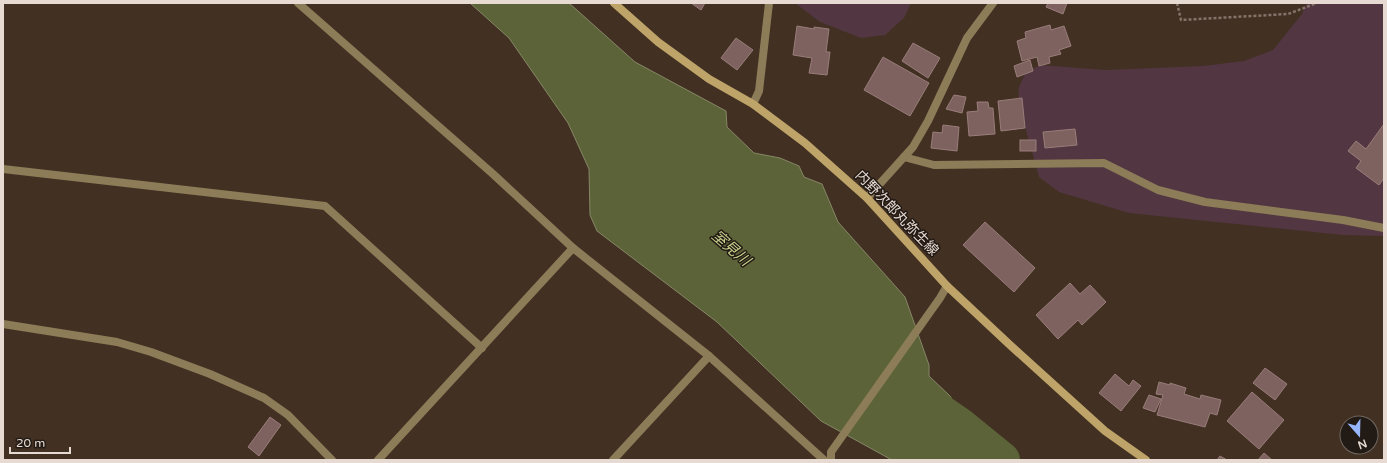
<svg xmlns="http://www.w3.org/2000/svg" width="1387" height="463" viewBox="0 0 1387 463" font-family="'Varela Round','Noto Sans JP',sans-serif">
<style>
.green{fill:#523641}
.water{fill:#5d6338;stroke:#868766}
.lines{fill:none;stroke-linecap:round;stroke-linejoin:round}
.river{stroke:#5d6338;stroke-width:36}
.building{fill:#7d625f;stroke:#997d7a}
.path{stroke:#837368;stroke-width:2.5;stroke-dasharray:3 2;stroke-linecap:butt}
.minor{stroke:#8d7c58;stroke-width:8}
.secondary{stroke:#bfa469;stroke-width:8}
.labels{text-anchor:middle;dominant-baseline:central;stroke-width:3;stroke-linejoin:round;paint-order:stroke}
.street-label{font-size:14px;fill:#e6dad2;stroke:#221a14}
.water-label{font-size:15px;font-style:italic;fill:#c9d38d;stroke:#221a14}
</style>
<rect width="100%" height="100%" fill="#423023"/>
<g class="green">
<path d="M795,3H911L904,18L885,35L861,38L820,22Z"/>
<path d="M1307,3H1384V236L1343,235L1129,213L1059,192L1039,177L1018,102L1019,87L1026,72L1040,65L1105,70L1203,66L1244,61L1273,50L1302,14Z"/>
</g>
<path class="water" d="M470,3H569L635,62L726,111L727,127L754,153L780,158L799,166L804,177L822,184L838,222L905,297L929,365V376L950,396L966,422L980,458L988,460H892L821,421L717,322L597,231L590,215L589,169L568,123L509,38Z"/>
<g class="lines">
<path class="river" d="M930,405L959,425L1002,460"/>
</g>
<g class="building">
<path d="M691,3H705L701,10Z"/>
<path d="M1048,3H1067L1063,14L1046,7Z"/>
<path d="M1050,25L1051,30L1064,26L1071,46L1059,50L1061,54L1049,57L1050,63L1039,66L1037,57L1022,61L1017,41L1026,38L1025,32Z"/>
<path d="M797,26L814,29V27L829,29L826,52H830L827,75L809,73L812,58L793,55Z"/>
<path d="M736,38L753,50L737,70L721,58Z"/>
<path d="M913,43L940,58L928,78L902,61Z"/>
<path d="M883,57L929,83L910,116L864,90Z"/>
<path d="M1030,60L1033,71L1017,77L1014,66Z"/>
<path d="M954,95L966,97L962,113L946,109Z"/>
<path d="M1022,98L1025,128L1001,131L998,101Z"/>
<path d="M977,102H988L989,108H993L995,134L969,136L967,112L978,111Z"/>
<path d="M1384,124V178L1379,185L1356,168L1361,161L1348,151L1356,141L1366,149Z"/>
<path d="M943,125L959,127L957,151L931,148L933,132L942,133Z"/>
<path d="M1075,129L1077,145L1045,148L1043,132Z"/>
<rect x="1020" y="140" width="16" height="11"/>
<path d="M985,222L1035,268L1014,292L963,245Z"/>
<path d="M1070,283L1080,294L1090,285L1106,302L1082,325L1078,320L1058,339L1036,315Z"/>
<path d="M1265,368L1287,384L1275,400L1253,383Z"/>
<path d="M1115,374L1129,386L1133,380L1141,386L1121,411L1099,393Z"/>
<path d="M1159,382L1170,385V383L1186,388L1184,394L1200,399L1201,395L1221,400L1217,415L1210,413L1205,427L1157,415L1163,395L1156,394Z"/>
<path d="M1252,392L1284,420L1259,449L1227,421Z"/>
<path d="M1149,395L1161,399L1155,412L1143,408Z"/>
<path d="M270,417L281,425L259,456L248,447Z"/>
<path d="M1264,453L1272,460H1258Z"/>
<path d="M1220,456L1227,460H1217Z"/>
</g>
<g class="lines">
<path class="path" d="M1177,3L1181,20L1288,14L1317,3"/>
<g class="minor">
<path d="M298,3L493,174L573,248L709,356L824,460"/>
<path d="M753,104L759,91L769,3"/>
<path d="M904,157L934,165L1104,163L1158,190L1205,202L1343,220L1384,228"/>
<path d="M3,169L325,206L482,348"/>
<path d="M867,198L913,147L928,121L967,38L993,3"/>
<path d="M3,324L117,342L151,352L210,374L264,398L288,415L332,460"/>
<path d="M378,460L573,248"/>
<path d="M613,460L709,356"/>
<path d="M831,460V452L940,298L947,286"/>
</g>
<path class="secondary" d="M614,3L658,42L709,79L753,104L805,143L867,198L947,286L1010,345L1105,431L1146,460"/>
</g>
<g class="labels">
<g class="street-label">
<text transform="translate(897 213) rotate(46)">内野次郎丸弥生線</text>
</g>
<g class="water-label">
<text transform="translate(731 248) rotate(41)">室見川</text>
</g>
</g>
<rect width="1387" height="463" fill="none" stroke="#e6dad2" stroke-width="8"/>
<g transform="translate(1359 435) rotate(160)"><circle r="19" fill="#221a14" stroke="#706760"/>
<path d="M0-3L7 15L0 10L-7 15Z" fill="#96b6fd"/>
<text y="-6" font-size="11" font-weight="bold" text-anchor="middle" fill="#e6dad2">N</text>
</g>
<path d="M10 447v6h60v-6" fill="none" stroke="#e6dad2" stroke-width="2"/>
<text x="16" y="447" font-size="12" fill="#e6dad2" stroke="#221a14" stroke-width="3" paint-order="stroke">20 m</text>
</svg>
